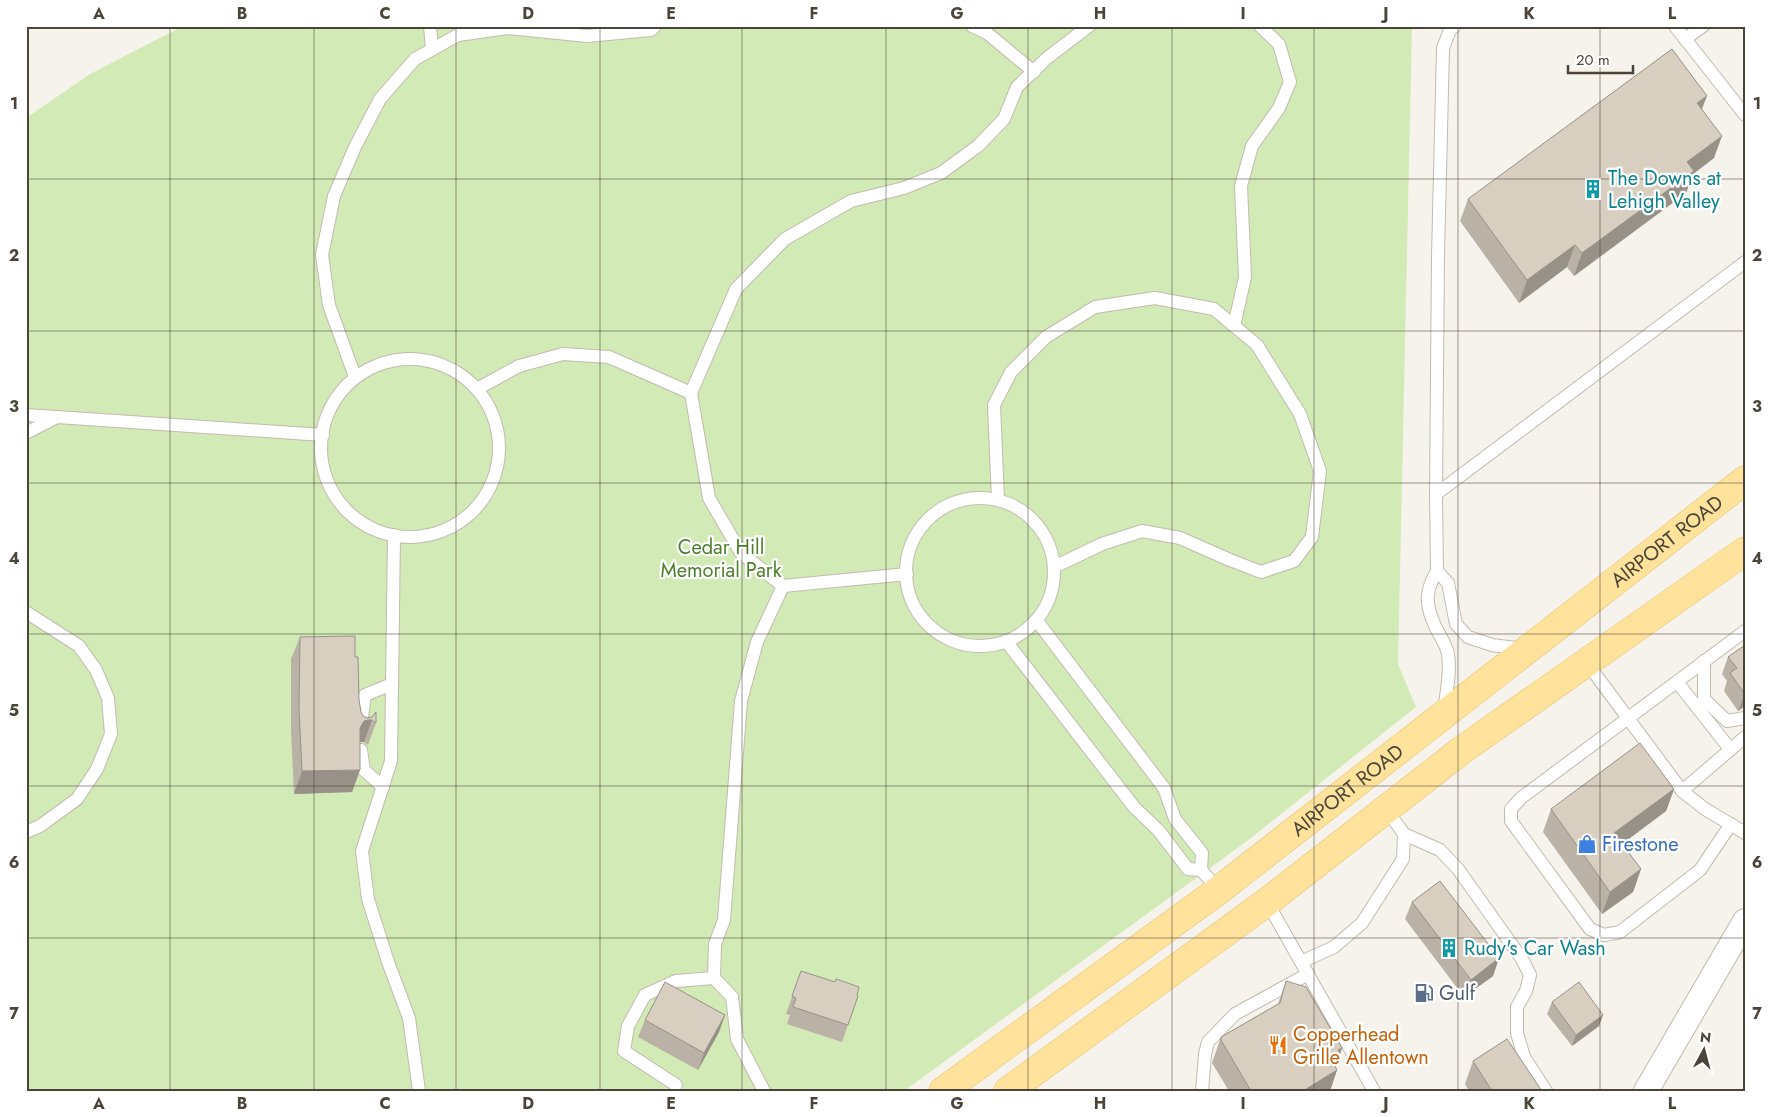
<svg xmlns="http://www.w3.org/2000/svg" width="1771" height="1117" viewBox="0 0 1771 1117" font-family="Jost,sans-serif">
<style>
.green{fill:#d2eab5}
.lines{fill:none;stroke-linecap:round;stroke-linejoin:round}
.lane-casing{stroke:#c2bbae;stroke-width:14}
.street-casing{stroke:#c2bbae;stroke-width:26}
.primary-casing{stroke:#e6c16a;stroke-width:29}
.lane{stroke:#fff;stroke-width:12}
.street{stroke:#fff;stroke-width:24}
.primary{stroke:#ffe39c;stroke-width:28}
.wall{fill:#bab2a6}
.shaded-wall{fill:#979187}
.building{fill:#d8cfc1;stroke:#979187}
.grid{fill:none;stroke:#4b4439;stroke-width:1;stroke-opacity:0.55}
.labels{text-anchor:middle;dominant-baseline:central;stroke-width:4.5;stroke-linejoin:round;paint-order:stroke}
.culture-label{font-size:20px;fill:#0d838f;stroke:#fff;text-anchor:start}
.street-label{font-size:20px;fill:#4b4439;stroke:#fff}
.park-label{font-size:20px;fill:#4a7f2a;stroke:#fff}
.shop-label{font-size:20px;fill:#366cbe;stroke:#fff;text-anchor:start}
.service-label{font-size:20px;fill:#4e5e75;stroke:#fff;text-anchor:start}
.food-label{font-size:20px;fill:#c56008;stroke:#fff;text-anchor:start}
.neatline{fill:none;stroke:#4b4439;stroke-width:2}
.grid-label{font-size:16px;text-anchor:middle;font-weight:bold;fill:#4b4439}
</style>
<rect width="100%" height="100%" fill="#f6f3ec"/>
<path class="green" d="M183,26H1412L1398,664L1416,707L1247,841L904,1091H26V118L90,74Z"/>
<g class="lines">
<g class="lane-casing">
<g id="lane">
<path d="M430,26L432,49"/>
<path d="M972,26L987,33L1034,72"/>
<path d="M1675,26L1745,115"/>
<path d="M1685,39L1703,26"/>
<path d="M1234,326L1245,277L1241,186L1252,146L1279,108L1290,82L1279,44L1260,26"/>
<circle cx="410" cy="448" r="89"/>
<path d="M355,377L329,305L322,255L334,196L355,147L380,99L415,59L458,35L508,28L587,36L651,30L655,26"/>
<path d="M477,389L519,366L563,354L609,357L691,393"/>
<path d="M26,415L56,417"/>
<path d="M26,433L57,417L323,435"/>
<path d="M1436,494L1745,262"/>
<circle cx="980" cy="572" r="74"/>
<path d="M998,500L994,405L1011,372L1046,337L1095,307L1155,298L1214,309L1257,345L1300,414L1320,471L1312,537L1294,561L1261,572L1230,560L1180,538L1142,531L1102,544L1054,567"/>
<path d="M394,535L391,761L362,851L368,899L388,962L409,1018L419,1091"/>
<path d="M1437,571L1436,494L1438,256L1443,48L1450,30L1455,26"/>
<path d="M907,574L783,586L741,553L709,498L691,393L736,289L785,239L851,201L904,188L941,173L978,146L1004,119L1017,87L1047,58L1089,26"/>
<path d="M26,612L79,646L96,670L108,698L111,734L97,769L77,799L40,826L26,832"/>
<path d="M1037,621L1164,788L1175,819L1202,853L1201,870"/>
<path d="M1006,641L1134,807L1159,831L1188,869L1201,870L1219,890"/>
<path d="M1704,661V699L1727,721L1745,718"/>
<path d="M1587,663L1682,791L1705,809L1745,833"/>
<path d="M1677,682L1730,749"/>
<path d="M1444,712C1446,694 1451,672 1448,654C1446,643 1439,635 1435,626C1425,604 1425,591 1437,571L1448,583L1456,624L1468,637L1492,645L1523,649"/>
<path d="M360,731L365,695L392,684"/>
<path d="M361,750L364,770L383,787"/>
<path d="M1682,791L1745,737"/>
<path d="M1731,824L1700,870L1620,932L1604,935L1590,929L1511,821V809L1521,798L1745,631"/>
<path d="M1404,834L1440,850L1458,869L1522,959L1530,975L1526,991L1517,1007V1033L1524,1057L1546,1091"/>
<path d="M1267,902L1374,1091"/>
<path d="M1301,962L1334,947L1362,923L1403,859L1404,834L1386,809"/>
<path d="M676,1085L624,1051L628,1026L645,995L676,981L714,978"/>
<path d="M764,1091L737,1039L732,997L714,978L715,944L724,920L741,701L757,642L783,586"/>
<path d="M1202,1091L1205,1054L1208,1042L1235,1014L1308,974"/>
</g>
</g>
<g class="street-casing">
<path id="street" d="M1646,1091L1745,921"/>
</g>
<g class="primary-casing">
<g id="primary">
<path id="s1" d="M943,1091L1219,890L1745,480"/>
<path d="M1008,1091L1267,902L1462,750L1745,551"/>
</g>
</g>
<use href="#lane" class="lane"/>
<use href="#street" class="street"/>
<use href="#primary" class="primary"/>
</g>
<g class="wall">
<path d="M1702,109L1714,158L1693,174L1686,193L1574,276L1567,267L1519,303L1460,221L1468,199Z"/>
<path d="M300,637L355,657L359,700L361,712L363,716L376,723L368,745L364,742H360V770L352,792L294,794L291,731V659Z"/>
<path d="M1745,645V706L1738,711L1724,691L1727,681L1722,674L1728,657Z"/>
<path d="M1674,789L1666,811L1622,844L1641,869L1633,892L1602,914L1543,832L1551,809Z"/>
<path d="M1412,902L1499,958L1493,976L1464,997L1405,919Z"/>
<path d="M801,971L858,996L842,1042L787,1024L790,1015L786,1014Z"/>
<path d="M1286,981L1340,1053L1335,1067L1337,1070L1330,1091H1229L1212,1063L1213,1060L1221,1037L1278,1004Z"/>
<path d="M1552,1002L1603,1015L1599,1026L1572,1046L1547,1014Z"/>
<path d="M725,1015L719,1032L698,1070L638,1037L645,1020Z"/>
<path d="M1473,1061L1542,1091H1469L1465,1084Z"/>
</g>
<g class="shaded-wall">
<path d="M1707,96L1698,119L1697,103Z"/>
<path d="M1722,136L1714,158L1693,174L1686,193L1574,276L1582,253L1687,162Z"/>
<path d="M1575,245L1567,267L1519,303L1527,280Z"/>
<path d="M1745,694V706L1738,711Z"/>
<path d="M368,720H372L364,742H359L360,728L364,721Z"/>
<path d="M360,770L352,792L294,794L302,771Z"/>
<path d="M1674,789L1666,811L1606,856L1614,833Z"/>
<path d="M1641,869L1633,892L1602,914L1610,892Z"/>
<path d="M1499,958L1493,976L1464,997L1471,980Z"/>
<path d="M725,1015L719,1032L698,1070L704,1053Z"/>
<path d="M1603,1015L1599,1026L1572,1046L1576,1035Z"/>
<path d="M1342,1048L1334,1072L1337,1070L1330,1091H1303L1331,1059L1338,1050Z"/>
</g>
<g class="building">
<path d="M1672,49L1707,96L1697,103L1722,136L1687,162L1694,171L1582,253L1575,245L1527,280L1468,199Z"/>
<path d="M355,636V657H358L359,700L361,712L363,716L368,718L372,717L376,712V723L372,720H368L364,721L360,728V770L302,771L299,709L300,637Z"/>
<path d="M1745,645V694L1730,673L1737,668L1728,657Z"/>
<path d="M1640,743L1674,789L1614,833L1641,869L1610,892L1551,809Z"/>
<path d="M1440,881L1499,958L1471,980L1412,902Z"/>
<path d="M801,971L835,982L836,979L859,987L857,995L858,996L848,1025L793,1007L796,998L792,996Z"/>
<path d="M1286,981L1306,987L1342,1048L1338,1050L1340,1053L1331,1059L1337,1070L1303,1091H1251L1221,1040V1037L1280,1003Z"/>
<path d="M665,982L725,1015L704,1053L645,1020Z"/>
<path d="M1579,982L1603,1015L1576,1035L1552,1002Z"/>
<path d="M1507,1039L1542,1091H1492L1473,1061Z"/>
</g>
<path class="grid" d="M170,26V1091M314,26V1091M456,26V1091M600,26V1091M742,26V1091M886,26V1091M1028,26V1091M1172,26V1091M1314,26V1091M1458,26V1091M1600,26V1091M26,179H1745M26,331H1745M26,483H1745M26,634H1745M26,786H1745M26,938H1745"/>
<defs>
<g id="building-bare" transform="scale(1.5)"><path d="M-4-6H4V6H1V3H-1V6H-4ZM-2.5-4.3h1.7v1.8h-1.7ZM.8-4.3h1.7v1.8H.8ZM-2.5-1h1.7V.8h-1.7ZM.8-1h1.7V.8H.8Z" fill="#0f9aa8" stroke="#fff" stroke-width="2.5" paint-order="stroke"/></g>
<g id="shop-bare" transform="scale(1.5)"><path d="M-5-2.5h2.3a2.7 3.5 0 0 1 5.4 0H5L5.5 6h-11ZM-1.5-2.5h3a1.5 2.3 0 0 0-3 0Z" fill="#3f7fe0" stroke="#fff" stroke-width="2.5" paint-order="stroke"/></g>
<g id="fuel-bare" transform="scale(1.5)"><path d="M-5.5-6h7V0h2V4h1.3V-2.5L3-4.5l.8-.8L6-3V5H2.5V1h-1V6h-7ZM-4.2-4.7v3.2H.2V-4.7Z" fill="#5c6f8a" stroke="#fff" stroke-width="2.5" paint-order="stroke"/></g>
<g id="restaurant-bare" transform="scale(1.5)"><path d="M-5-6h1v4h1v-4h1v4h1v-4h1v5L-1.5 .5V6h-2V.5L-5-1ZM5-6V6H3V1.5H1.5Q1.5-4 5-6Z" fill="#e8710a" stroke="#fff" stroke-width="2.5" paint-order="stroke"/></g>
</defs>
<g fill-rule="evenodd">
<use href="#building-bare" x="1593" y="189"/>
<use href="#shop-bare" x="1587" y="844"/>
<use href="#building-bare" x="1449" y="948"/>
<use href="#fuel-bare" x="1424" y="993"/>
<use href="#restaurant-bare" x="1278" y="1045"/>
</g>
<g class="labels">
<g class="culture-label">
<text x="1608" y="178">The Downs at<tspan x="1608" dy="23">Lehigh Valley</tspan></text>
<text x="1464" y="948">Rudy's Car Wash</text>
</g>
<g class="street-label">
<text stroke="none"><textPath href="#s1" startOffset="909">AIRPORT ROAD</textPath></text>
<text stroke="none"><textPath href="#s1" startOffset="504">AIRPORT ROAD</textPath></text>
</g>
<g class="park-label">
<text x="721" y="547">Cedar Hill<tspan x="721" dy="23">Memorial Park</tspan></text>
</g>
<g class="shop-label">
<text x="1602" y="844">Firestone</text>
</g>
<g class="service-label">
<text x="1439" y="993">Gulf</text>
</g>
<g class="food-label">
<text x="1293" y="1034">Copperhead<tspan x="1293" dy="23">Grille Allentown</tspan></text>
</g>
</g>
<rect width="1771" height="1117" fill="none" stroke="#ffffff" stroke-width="55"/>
<g transform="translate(1704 1050) rotate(7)" stroke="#ffffff" stroke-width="4" paint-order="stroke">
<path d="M0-4L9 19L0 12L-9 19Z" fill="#4b4439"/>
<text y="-8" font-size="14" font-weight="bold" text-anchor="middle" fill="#4b4439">N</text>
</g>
<path d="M1568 65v8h65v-8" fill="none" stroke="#4b4439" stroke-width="2.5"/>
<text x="1576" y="65" font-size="15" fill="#4b4439" stroke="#ffffff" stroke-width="4" paint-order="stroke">20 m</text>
<rect x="28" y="28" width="1716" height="1062" class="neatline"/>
<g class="grid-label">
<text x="99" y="19">A</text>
<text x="242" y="19">B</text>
<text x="385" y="19">C</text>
<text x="528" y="19">D</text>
<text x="671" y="19">E</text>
<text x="814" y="19">F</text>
<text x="957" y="19">G</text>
<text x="1100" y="19">H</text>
<text x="1243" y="19">I</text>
<text x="1386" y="19">J</text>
<text x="1529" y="19">K</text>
<text x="1672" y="19">L</text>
<text x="14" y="109">1</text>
<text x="1757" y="109">1</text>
<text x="14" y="261">2</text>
<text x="1757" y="261">2</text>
<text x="14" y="412">3</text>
<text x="1757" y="412">3</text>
<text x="14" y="564">4</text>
<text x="1757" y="564">4</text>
<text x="14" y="716">5</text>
<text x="1757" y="716">5</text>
<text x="14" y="868">6</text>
<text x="1757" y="868">6</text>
<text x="14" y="1019">7</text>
<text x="1757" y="1019">7</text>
<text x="99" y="1109">A</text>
<text x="242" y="1109">B</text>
<text x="385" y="1109">C</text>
<text x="528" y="1109">D</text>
<text x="671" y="1109">E</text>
<text x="814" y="1109">F</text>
<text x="957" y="1109">G</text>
<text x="1100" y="1109">H</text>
<text x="1243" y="1109">I</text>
<text x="1386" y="1109">J</text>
<text x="1529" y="1109">K</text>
<text x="1672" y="1109">L</text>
</g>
</svg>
